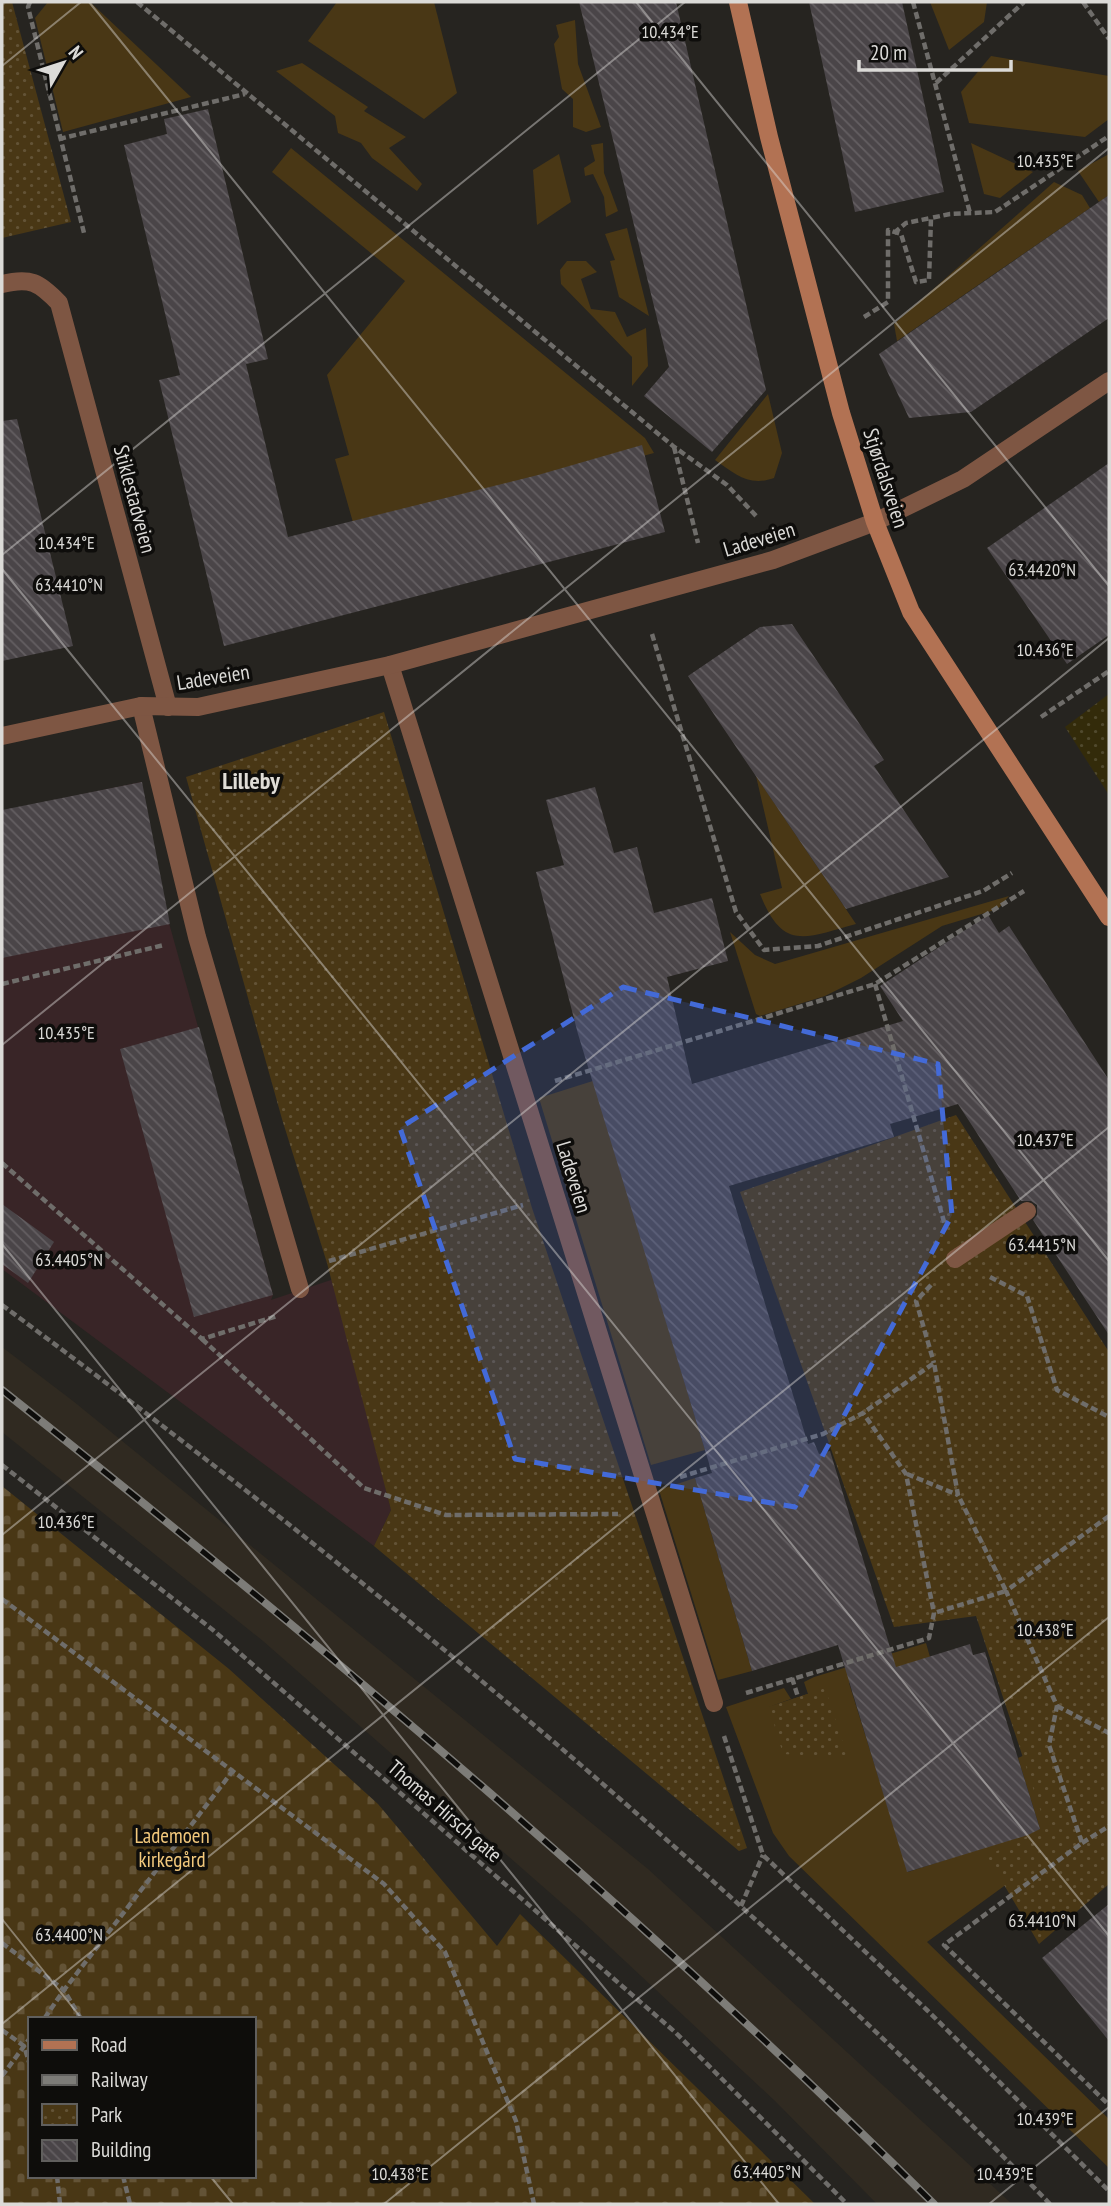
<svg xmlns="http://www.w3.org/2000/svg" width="1111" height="2206" viewBox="0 0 1111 2206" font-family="'PT Sans Narrow',sans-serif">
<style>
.education{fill:#392527}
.built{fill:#302a21}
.grass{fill:#493715}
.sand{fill:url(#sand-dots)}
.cemetery{fill:url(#cemetery-stones);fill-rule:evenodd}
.park{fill:url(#park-dots)}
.building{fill:url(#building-back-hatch)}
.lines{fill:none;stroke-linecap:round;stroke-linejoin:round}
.path{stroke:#6f6d6a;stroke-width:4.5;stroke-dasharray:7 3.5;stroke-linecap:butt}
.lane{stroke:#7e5643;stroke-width:18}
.street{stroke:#7e5643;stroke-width:18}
.secondary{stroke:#b27253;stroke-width:18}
.rail-casing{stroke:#7d7c78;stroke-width:8}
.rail{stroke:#0e0d0b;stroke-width:5;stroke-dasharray:16;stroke-linecap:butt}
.marked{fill:#436ad8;fill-opacity:0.2;stroke:#436ad8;stroke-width:5;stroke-dasharray:14 9;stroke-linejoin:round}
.ticks{fill:none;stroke:#dbdad7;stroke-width:2;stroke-opacity:0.45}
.labels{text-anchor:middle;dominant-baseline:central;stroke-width:7;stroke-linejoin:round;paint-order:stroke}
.street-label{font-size:21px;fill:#dbdad7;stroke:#0e0d0b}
.park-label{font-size:21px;fill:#f2c87c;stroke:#0e0d0b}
.quarter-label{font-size:24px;font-weight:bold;fill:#e0ddd7;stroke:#0e0d0b}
.ticks-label{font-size:18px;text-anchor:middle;fill:#dbdad7;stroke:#0e0d0b;stroke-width:7;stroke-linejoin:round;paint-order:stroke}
</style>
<defs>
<pattern id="sand-dots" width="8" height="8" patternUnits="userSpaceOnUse" patternTransform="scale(1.75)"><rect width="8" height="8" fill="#332b0a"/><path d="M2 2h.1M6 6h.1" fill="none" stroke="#50492d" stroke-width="1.8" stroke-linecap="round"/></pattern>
<pattern id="cemetery-stones" width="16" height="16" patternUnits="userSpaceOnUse" patternTransform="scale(1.75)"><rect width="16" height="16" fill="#493715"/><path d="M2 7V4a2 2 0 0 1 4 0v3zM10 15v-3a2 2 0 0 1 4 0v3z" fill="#635336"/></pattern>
<pattern id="park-dots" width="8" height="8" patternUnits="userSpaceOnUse" patternTransform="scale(1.75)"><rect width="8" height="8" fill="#493715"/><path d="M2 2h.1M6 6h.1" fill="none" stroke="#635336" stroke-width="1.8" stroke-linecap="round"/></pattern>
<pattern id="building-back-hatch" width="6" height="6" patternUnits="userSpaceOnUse" patternTransform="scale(1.75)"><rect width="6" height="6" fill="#4a4548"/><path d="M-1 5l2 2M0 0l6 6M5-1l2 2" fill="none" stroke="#645f62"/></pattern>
</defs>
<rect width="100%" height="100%" fill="#262420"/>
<path class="education" d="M141,782L169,923L273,1295L271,1300L334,1279L391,1510L374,1546L2,1269V811Z"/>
<path class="built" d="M2,1347L73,1401L648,1869L1012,2204H877L775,2101L581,1920L263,1641L2,1432Z"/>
<g class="grass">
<path d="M48,2H90L191,97L63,132L35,18Z"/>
<path d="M337,2H434L457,93L424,119L308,41Z"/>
<path d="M930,2H987L984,22L949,50Z"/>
<path d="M575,20L578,64L601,127L586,132L573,127V99L562,89L554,44L559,37L556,25Z"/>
<path d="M991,56L1109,76V119L1085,137L969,123L961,92Z"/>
<path d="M302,63L368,107L364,111L406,137L389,148L422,184L417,191L372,158L361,143L338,133L335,116L276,71Z"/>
<path d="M603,143L604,173L618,211L606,217L604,197L593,174L585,176L584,168L595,161L591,145Z"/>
<path d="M971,143L1033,172L1000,198L984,194Z"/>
<path d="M291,148L645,438L654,453L356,533L335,459L349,455L327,375L405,281L272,172Z"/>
<path d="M559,154L571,202L537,225L533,170Z"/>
<path d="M1109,154V195L1099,202L1078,171Z"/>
<path d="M1054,182L1082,195L1090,208L897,341L894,324Z"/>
<path d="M627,228L649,316L619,297L610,261L615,260L605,234Z"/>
<path d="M567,261H586L597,272L581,279L591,309L615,312L627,337L646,328L648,366L632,386V357L561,284L560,270Z"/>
<path d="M768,394L782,453L774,478C749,487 735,474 715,460Z"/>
<path d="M756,776L856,924C805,938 783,952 760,894L782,888Z"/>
<path d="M1009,896L998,909L942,926L861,978L825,996L760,1016L756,1014L730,932L755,955L775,964Z"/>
<path d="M618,1073L597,1092L705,1450L651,1465L539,1098Z"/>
<path d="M695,1478L752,1671L718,1680L659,1490Z"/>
<path d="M926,1643L930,1657L849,1683L908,1872L1040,1829L1018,1758L1042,1747L1073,1836L927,1942L1109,2119V2168L789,1856L773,1833L726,1707L784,1688L791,1699L769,1707L825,1688L808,1694L804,1682L814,1677Z"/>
</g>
<path class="sand" d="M1109,694V795L1065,727Z"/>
<path class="cemetery" d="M2,1486L229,1669L378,1804L497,1946L520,1914L815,2204H2ZM30,2019H254V2176H30Z"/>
<g class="park">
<path d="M2,2H12L71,222L2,238Z"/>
<path d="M384,712L532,1208L747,1848L739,1851L374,1546L391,1510L327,1263L282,1119L186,777Z"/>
<path d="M956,1115L1109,1352V1884L1039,1944L987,1856L1046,1827L976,1616L894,1627L740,1192Z"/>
<path d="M825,1688L848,1758L783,1754L769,1707Z"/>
</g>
<g class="building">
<path d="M579,2H676L766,390L712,452L644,396L669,367Z"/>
<path d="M809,2H902L944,192L855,212Z"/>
<path d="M208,109L268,359L246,364L288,537L538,475L642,445L665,532L224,646L159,380L180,375L124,145L167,134L164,119Z"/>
<path d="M1109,195V318L971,412L909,418L879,354Z"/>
<path d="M17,419L73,646L2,661V421Z"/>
<path d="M1109,463V635L1067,664L987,548Z"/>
<path d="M792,624L884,760L874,766L949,877L846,909L688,676L760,627Z"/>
<path d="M142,782L170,924L2,958V810Z"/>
<path d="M595,787L614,853L637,847L654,913L712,898L728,961L667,977L692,1084L903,1021L880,986L988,915L999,933L1009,926L1109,1080V1335L1033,1220L1037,1215V1205L1031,1201H1021L958,1104L890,1124L894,1137L729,1186L808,1444L814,1442L819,1454L830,1451L896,1667L970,1644L973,1655L985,1652L1040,1829L1028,1835L907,1872L838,1645L752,1671L695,1478L712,1473L578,1034L536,872L564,865L546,800Z"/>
<path d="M199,1027L273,1295L194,1317L120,1049Z"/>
<path d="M2,1204L54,1242L28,1283L2,1264Z"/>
<path d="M1109,1904V2041L1042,1958Z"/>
</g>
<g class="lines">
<g class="path">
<path d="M30,2L28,7L84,233"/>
<path d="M137,2L673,446L727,485L758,518"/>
<path d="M913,2L970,213"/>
<path d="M1083,2L1109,39"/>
<path d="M936,83L1024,2"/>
<path d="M59,139L245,94"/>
<path d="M894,233L906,223L931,218"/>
<path d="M864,317L888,302V230L901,234L916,282L929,280L931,218L950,214L995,212L1109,136"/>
<path d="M674,447L698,543"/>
<path d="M652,634L736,912L764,950L818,946L983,891L1012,873"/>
<path d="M1041,717L1109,671"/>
<path d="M2,984L164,945"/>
<path d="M875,984L945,1225"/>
<path d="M555,1081L875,984L1024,891"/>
<path d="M2,1163L202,1339L277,1316"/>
<path d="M329,1261L523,1205"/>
<path d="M990,1277L1027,1296L1057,1390L1109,1417"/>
<path d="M931,1285L916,1301L934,1363"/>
<path d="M2,1305C372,1579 728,1874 1050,2204"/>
<path d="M202,1339L364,1488L446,1515L618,1514"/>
<path d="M2,1465L213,1630L676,2033L847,2204"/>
<path d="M907,1474L958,1495"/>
<path d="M680,1477L823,1434L863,1413L934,1363L958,1495L1006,1591L934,1613"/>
<path d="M1109,1516L1006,1591L1057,1706L1049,1745L1082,1843L944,1945L1109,2105"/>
<path d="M2,1599L384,1884L445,1952L516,2121L534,2204"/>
<path d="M792,1678L798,1697"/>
<path d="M746,1693L929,1638L934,1613L906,1474L863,1413"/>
<path d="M1057,1706L1109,1733"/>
<path d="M724,1736L763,1855L928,2011L1109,2191"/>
<path d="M1082,1843L1109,1826"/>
<path d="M741,1906L763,1855"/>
<path d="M2,1943L64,1990L44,2019"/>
<path d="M81,2019L64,1990L232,1772"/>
<path d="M2,2030L24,2046L30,2065"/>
<path d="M2,2076L30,2038"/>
<path d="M57,2176L60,2204"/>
<path d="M123,2176L130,2204"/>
</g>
<path class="lane" d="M955,1259L1027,1211"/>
<g class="street">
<path d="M2,284C30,277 39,282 59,303L168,707"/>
<path d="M390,665L714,1703"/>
<path d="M141,706L197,937L300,1289"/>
<path d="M2,736L141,706L198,707L390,665L773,560L875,522L963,479L1109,381"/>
</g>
<path class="secondary" d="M738,2L769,137L841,413L875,522L911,612L1109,917"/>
<g class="rail-casing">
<path id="rail" d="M2,1390C325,1646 641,1913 934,2204"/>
</g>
<use href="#rail" class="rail"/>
</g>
<path class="marked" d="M623,987L938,1064L952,1215L795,1507L515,1459L400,1128Z"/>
<path class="ticks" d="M89,2L1109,1261M636,2L1109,586M2,66L81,2M2,555L685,2M2,569L1109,1936M2,1045L1109,148M2,1244L779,2204M2,1535L1109,638M2,1919L82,2019M2,2024L1109,1127M210,2176L233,2204M384,2204L1109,1617M989,2204L1109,2107"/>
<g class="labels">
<g class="street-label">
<text transform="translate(886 478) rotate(72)">Stjørdalsveien</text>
<text transform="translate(135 499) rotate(75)">Stiklestadveien</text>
<text transform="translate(759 539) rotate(-17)">Ladeveien</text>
<text transform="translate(213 677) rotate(-9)">Ladeveien</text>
<text transform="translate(574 1177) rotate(73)">Ladeveien</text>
<text transform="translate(445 1811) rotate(41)">Thomas Hirsch gate</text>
</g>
<g class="park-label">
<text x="172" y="1835">Lademoen<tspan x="172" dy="24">kirkegård</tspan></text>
</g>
<g class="quarter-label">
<text x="251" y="780">Lilleby</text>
</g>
</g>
<g class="ticks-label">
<text x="670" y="38">10.434°E</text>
<text x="1045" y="167">10.435°E</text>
<text x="66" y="549">10.434°E</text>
<text x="1042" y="576">63.4420°N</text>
<text x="69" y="591">63.4410°N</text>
<text x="1045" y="656">10.436°E</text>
<text x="66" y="1039">10.435°E</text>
<text x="1045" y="1146">10.437°E</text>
<text x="1042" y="1251">63.4415°N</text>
<text x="69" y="1266">63.4405°N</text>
<text x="66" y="1528">10.436°E</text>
<text x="1045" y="1636">10.438°E</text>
<text x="1042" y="1927">63.4410°N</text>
<text x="69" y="1941">63.4400°N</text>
<text x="1045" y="2125">10.439°E</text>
<text x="767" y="2178">63.4405°N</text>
<text x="400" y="2180">10.438°E</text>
<text x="1005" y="2180">10.439°E</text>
</g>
<rect width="1111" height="2206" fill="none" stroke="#dbdad7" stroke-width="7"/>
<rect x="28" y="2017" width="228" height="161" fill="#0e0d0b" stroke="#605f5d" stroke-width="2"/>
<rect x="42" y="2040" width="35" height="10" fill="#b27253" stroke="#605f5d" stroke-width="2"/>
<text x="91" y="2052" font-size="21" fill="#dbdad7">Road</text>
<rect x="42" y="2075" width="35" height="10" fill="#7d7c78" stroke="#605f5d" stroke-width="2"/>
<text x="91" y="2087" font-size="21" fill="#dbdad7">Railway</text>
<rect x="42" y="2104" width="35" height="21" fill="url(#park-dots)" stroke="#605f5d" stroke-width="2"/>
<text x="91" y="2122" font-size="21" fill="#dbdad7">Park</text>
<rect x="42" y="2140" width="35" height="21" fill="url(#building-back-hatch)" stroke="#605f5d" stroke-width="2"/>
<text x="91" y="2157" font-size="21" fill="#dbdad7">Building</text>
<g transform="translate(63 63) rotate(51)" stroke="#0e0d0b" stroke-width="5" paint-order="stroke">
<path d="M0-5L12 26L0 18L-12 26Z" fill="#dbdad7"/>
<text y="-10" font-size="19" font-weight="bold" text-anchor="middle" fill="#dbdad7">N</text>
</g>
<path d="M859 60v10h152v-10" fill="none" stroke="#dbdad7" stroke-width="3.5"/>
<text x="870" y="60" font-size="21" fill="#dbdad7" stroke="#0e0d0b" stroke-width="5" paint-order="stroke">20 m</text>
</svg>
